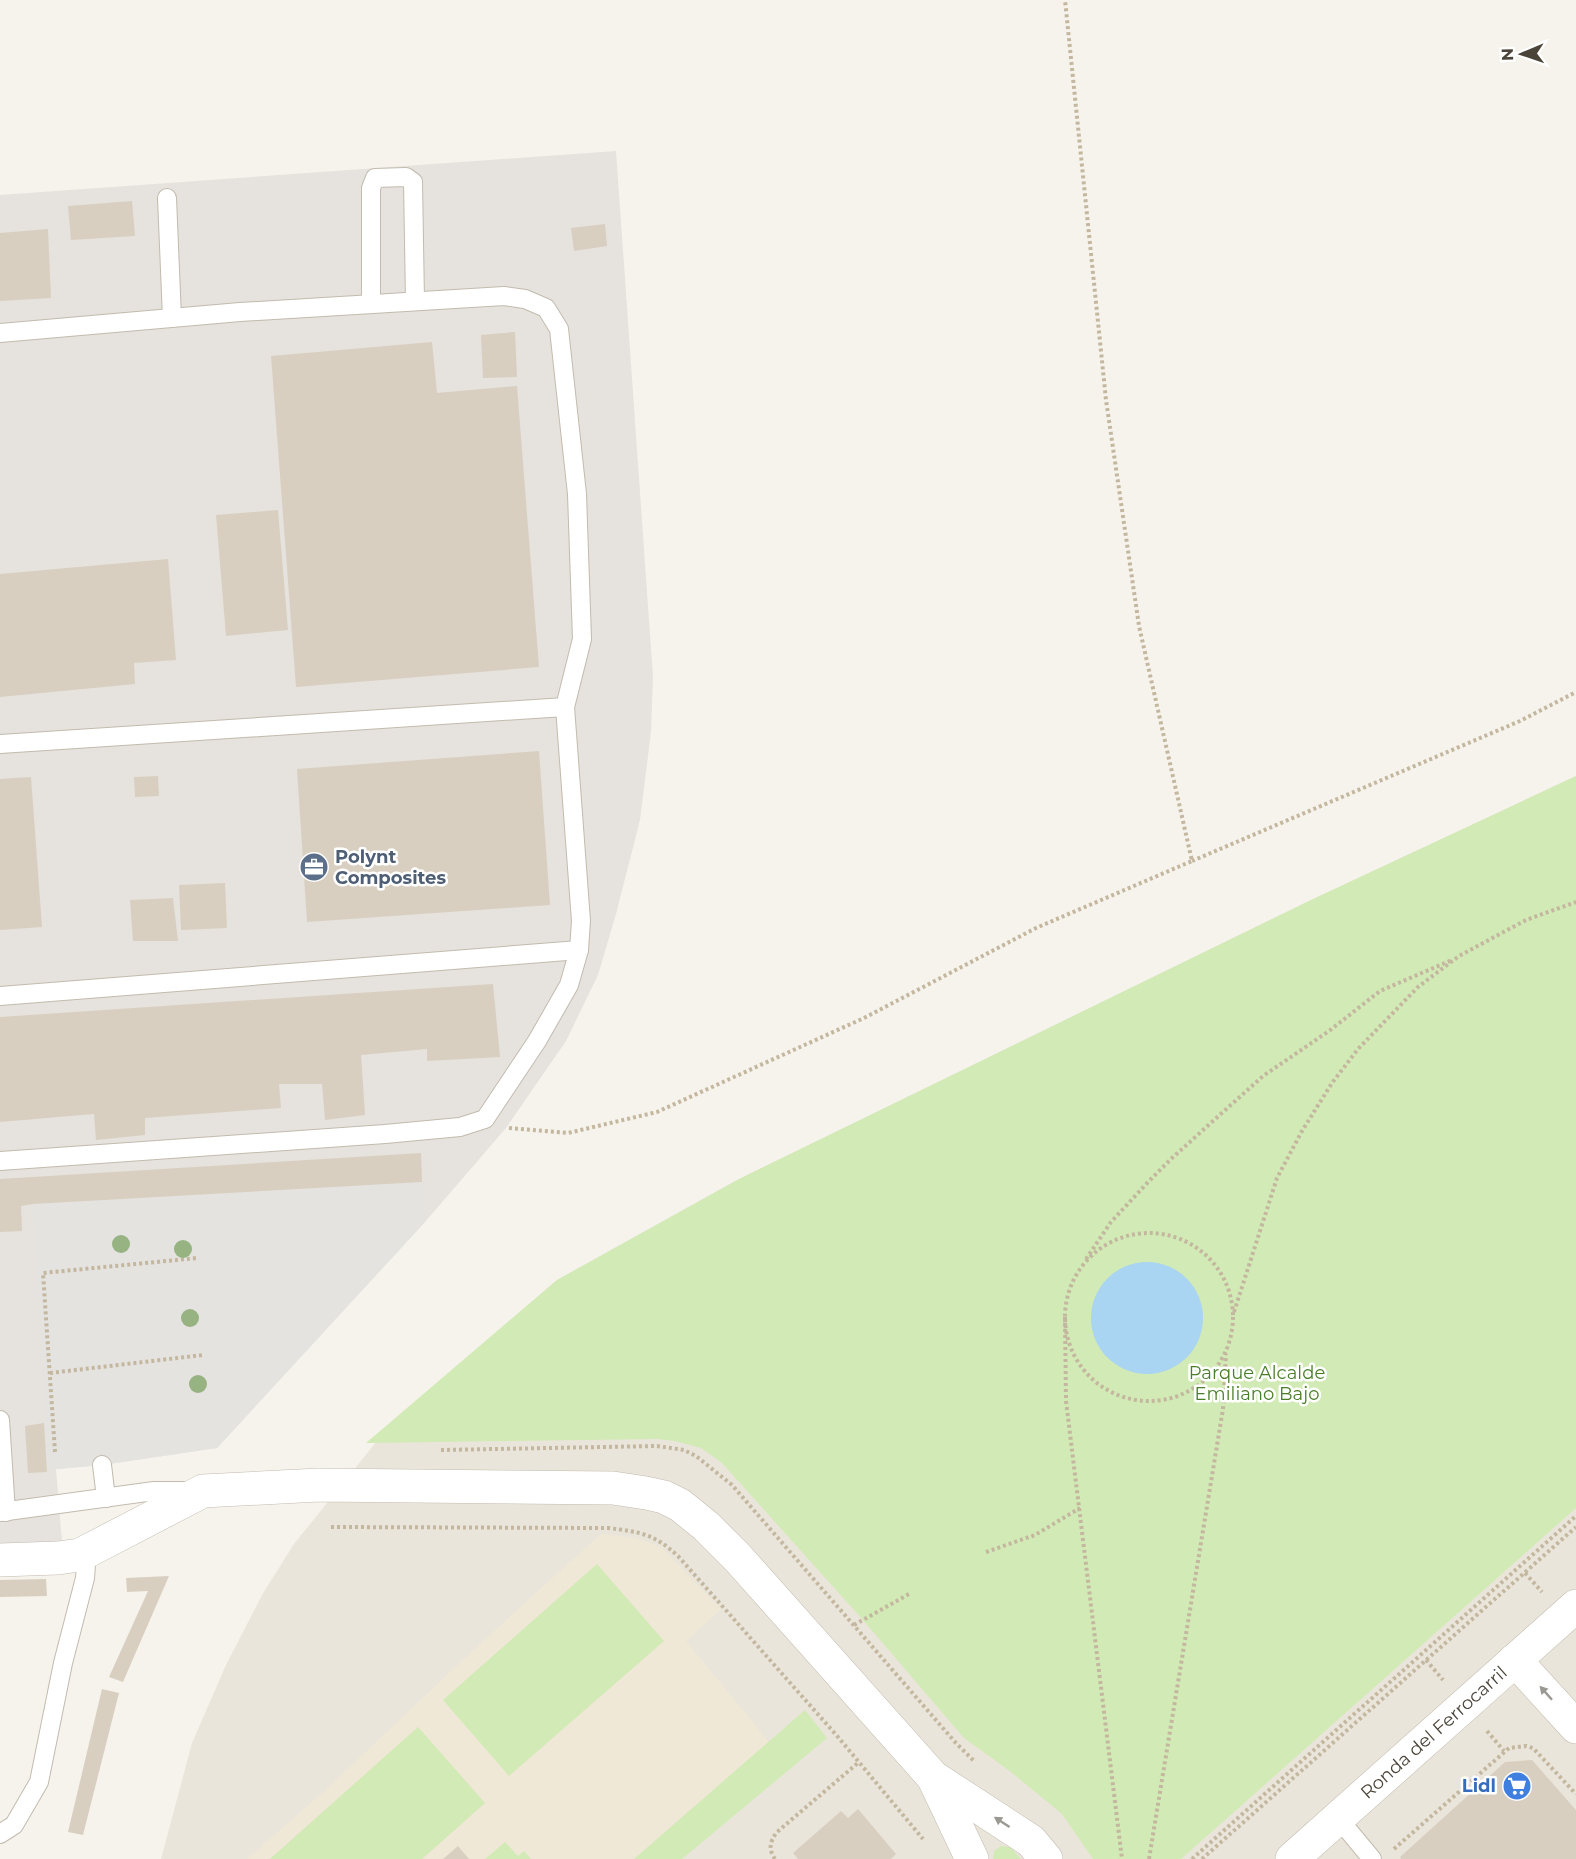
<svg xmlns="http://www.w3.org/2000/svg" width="1576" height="1859" viewBox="0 0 1576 1859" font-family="Montserrat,sans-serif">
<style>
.residential{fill:#eae5da}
.industrial{fill:#e6e2dd}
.education{fill:#efe8d6}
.green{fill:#d2eab5}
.parking{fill:#e5e3e0}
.water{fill:#a9d4f2}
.building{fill:#d8cfc1}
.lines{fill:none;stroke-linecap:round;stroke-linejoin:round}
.service-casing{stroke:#c2bbae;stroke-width:20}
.minor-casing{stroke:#c2bbae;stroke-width:34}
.path{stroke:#c4b79f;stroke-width:4;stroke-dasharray:3 3;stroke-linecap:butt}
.service{stroke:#fff;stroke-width:18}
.minor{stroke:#fff;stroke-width:33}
.tree{fill:#97b381}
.oneway{fill:#9c9892}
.labels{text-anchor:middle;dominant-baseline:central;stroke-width:5;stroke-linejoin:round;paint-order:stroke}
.service-label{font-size:18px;font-weight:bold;fill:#4e5e75;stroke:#fff;text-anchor:start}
.park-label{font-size:18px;fill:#4a7f2a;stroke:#fff}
.street-label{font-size:18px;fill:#4b4439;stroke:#fff}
.shop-label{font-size:18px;font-weight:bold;fill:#366cbe;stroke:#fff;text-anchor:end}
</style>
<rect width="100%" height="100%" fill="#f6f3ec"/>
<path class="residential" d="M1576,776V1859H161L192,1743L226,1665L262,1595L294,1544L393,1421L557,1280L735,1181L1311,900Z"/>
<path class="industrial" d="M616,151L653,677L651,732L640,820L616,914L598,975L566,1041L506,1128L425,1222L217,1448L102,1465L56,1469L62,1542L0,1545V195Z"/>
<path class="education" d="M601,1534L636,1538L661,1547L721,1609L686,1641L769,1742L634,1859H247L319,1796L479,1645Z"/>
<g class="green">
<path d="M1576,776V1508L1181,1859H1093L1062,1814L1011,1772L964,1738L863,1620L722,1463L701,1448L675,1441L657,1439L366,1443L557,1280L741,1178L1311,900Z"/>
<path d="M597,1564L664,1641L509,1776L443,1700Z"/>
<path d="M805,1710L827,1738L682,1859H634Z"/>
<path d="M418,1727L485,1803L422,1859H270Z"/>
<path d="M505,1842L518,1856L524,1851L531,1859H485Z"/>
<path d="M1001,1846L1010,1847L1021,1859H993L994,1851Z"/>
</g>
<path class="parking" d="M31,1177L422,1182L425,1222L217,1448L102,1465L47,1470L44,1423H47Z"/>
<circle class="water" cx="1147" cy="1318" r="56"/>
<g class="building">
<path d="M132,201L135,236L71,240L68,206Z"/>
<path d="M605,224L607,246L574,251L571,228Z"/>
<path d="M48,229L51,298L0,301V233Z"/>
<path d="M515,332L517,377L483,378L481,335Z"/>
<path d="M432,342L437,393L517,386L539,667L296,687L271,356Z"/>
<path d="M278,510L288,630L226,636L216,515Z"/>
<path d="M168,559L176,660L134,663L135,684L0,697V574Z"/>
<path d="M539,751L550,905L307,922L297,769Z"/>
<path d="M158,776L159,796L135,797L134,777Z"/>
<path d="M31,777L42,927L0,930V779Z"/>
<path d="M225,883L227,928L181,930L179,885Z"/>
<path d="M173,898L178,941H133L130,900Z"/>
<path d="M493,984L500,1057L427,1061V1049L361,1055L365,1115L325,1120L322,1084H279L281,1108L145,1118V1135L96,1140L94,1114L0,1122V1017Z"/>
<path d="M421,1153L422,1182L33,1204L21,1206L22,1231L0,1232V1179Z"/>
<path d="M44,1423L47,1472L28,1473L25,1426Z"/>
<path d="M169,1576L123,1682L109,1677L148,1591L127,1592L126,1578Z"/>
<path d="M46,1579L47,1596L0,1597V1580Z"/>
<path d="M102,1689L119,1693L83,1835L68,1832Z"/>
<path d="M1532,1760L1576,1810V1859H1401L1400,1857L1505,1762Z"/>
<path d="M858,1809L896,1854L891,1859H798L793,1853L841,1811L848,1818Z"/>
<path d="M458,1846L469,1859H443Z"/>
</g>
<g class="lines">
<g class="service-casing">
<g id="service">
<path d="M167,198L172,318"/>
<path d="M371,304V188L375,178L406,177L413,182L415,301"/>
<path d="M0,333L240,312L504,296L525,299L546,308L559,329L577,494L582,639L565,707L0,744"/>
<path d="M0,996L579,950L581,921L565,707"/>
<path d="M0,1161L385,1134L460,1127L485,1119L537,1041L569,985L579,950"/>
<path d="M0,1420L6,1512"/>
<path d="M102,1465L106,1498"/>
<path d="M0,1512L154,1491H192"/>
<path d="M1338,1818L1372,1859"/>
<path d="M0,1834L14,1825L39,1782L63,1663L85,1578L87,1552"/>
</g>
</g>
<g class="minor-casing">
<g id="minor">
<path d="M0,1560L58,1558L80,1555L203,1491L319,1485L613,1488L646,1493L664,1497L680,1505L706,1526L737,1557L933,1777L1031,1841L1046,1859"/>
<path d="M1515,1660L1576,1727"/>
<path d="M933,1777L972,1859"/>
<path id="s1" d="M1292,1859L1576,1606"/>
</g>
</g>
<g class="path">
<path d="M1192,861L1520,721L1576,692"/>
<path d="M509,1128L568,1133L657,1112L864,1018L1036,928L1192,861L1139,626L1106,400L1065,0"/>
<circle cx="1149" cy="1317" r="84"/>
<path d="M1086,1259L1111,1222L1150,1180L1172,1158L1263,1076L1329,1031L1380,991L1452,960"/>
<path d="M1234,1312L1277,1178L1302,1131L1332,1083L1358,1049L1418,987L1459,956L1526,920L1576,902"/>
<path d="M1065,1317L1066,1401L1122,1859"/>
<path d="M50,1373L203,1355"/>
<path d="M441,1450L657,1446L684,1450L696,1456L732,1485L955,1742L974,1761"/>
<path d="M55,1452L43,1273L197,1258"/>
<path d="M331,1527L608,1528C641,1532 654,1534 678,1556L838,1737L923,1839"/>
<path d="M986,1552L1035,1535L1080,1508"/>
<path d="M1525,1573L1542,1592"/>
<path d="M854,1625L909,1594"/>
<path d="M1426,1660L1443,1680"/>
<path d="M1487,1731L1504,1751"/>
<path d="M1394,1849L1509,1748L1526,1746L1533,1748L1576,1794"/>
<path d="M775,1859C768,1849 770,1841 777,1832L859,1762"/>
<path d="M1149,1859L1223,1409L1226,1354"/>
<path d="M1192,1859L1576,1516"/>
<path d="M1202,1859L1576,1527"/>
</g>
<use href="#service" class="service"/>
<use href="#minor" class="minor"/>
</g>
<g class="tree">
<circle cx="121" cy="1244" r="9"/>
<circle cx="183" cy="1249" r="9"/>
<circle cx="190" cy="1318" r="9"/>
<circle cx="198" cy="1384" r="9"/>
</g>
<defs><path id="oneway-solid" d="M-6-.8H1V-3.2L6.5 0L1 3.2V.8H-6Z" transform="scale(1.5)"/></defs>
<g class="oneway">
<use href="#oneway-solid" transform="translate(1546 1693) rotate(-132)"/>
<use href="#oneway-solid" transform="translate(1002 1822) rotate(-147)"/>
</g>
<defs>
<g id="office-disc" transform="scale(1.5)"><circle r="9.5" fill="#5c6f8a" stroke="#fff"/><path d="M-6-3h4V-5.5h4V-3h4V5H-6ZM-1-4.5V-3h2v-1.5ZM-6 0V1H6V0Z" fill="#fff"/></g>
<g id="supermarket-disc" transform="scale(1.5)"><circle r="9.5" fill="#3f7fe0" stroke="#fff"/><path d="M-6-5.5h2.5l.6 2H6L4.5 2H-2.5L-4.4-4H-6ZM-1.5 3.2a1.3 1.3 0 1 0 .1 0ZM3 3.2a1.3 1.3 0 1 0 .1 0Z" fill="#fff"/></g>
</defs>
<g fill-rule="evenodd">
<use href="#office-disc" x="314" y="867"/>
<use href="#supermarket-disc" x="1517" y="1786"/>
</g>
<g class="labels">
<g class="service-label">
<text x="335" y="857">Polynt<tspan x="335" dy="21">Composites</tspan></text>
</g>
<g class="park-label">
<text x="1257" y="1373">Parque Alcalde<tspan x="1257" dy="21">Emiliano Bajo</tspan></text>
</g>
<g class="street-label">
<text stroke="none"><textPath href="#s1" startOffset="190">Ronda del Ferrocarril</textPath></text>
</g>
<g class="shop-label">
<text x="1496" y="1786">Lidl</text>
</g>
</g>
<g transform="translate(1522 54) rotate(268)" stroke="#ffffff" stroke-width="4.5" paint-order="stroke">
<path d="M0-4.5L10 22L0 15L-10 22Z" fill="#4b4439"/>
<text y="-9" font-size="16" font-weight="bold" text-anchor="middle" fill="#4b4439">N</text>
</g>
</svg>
